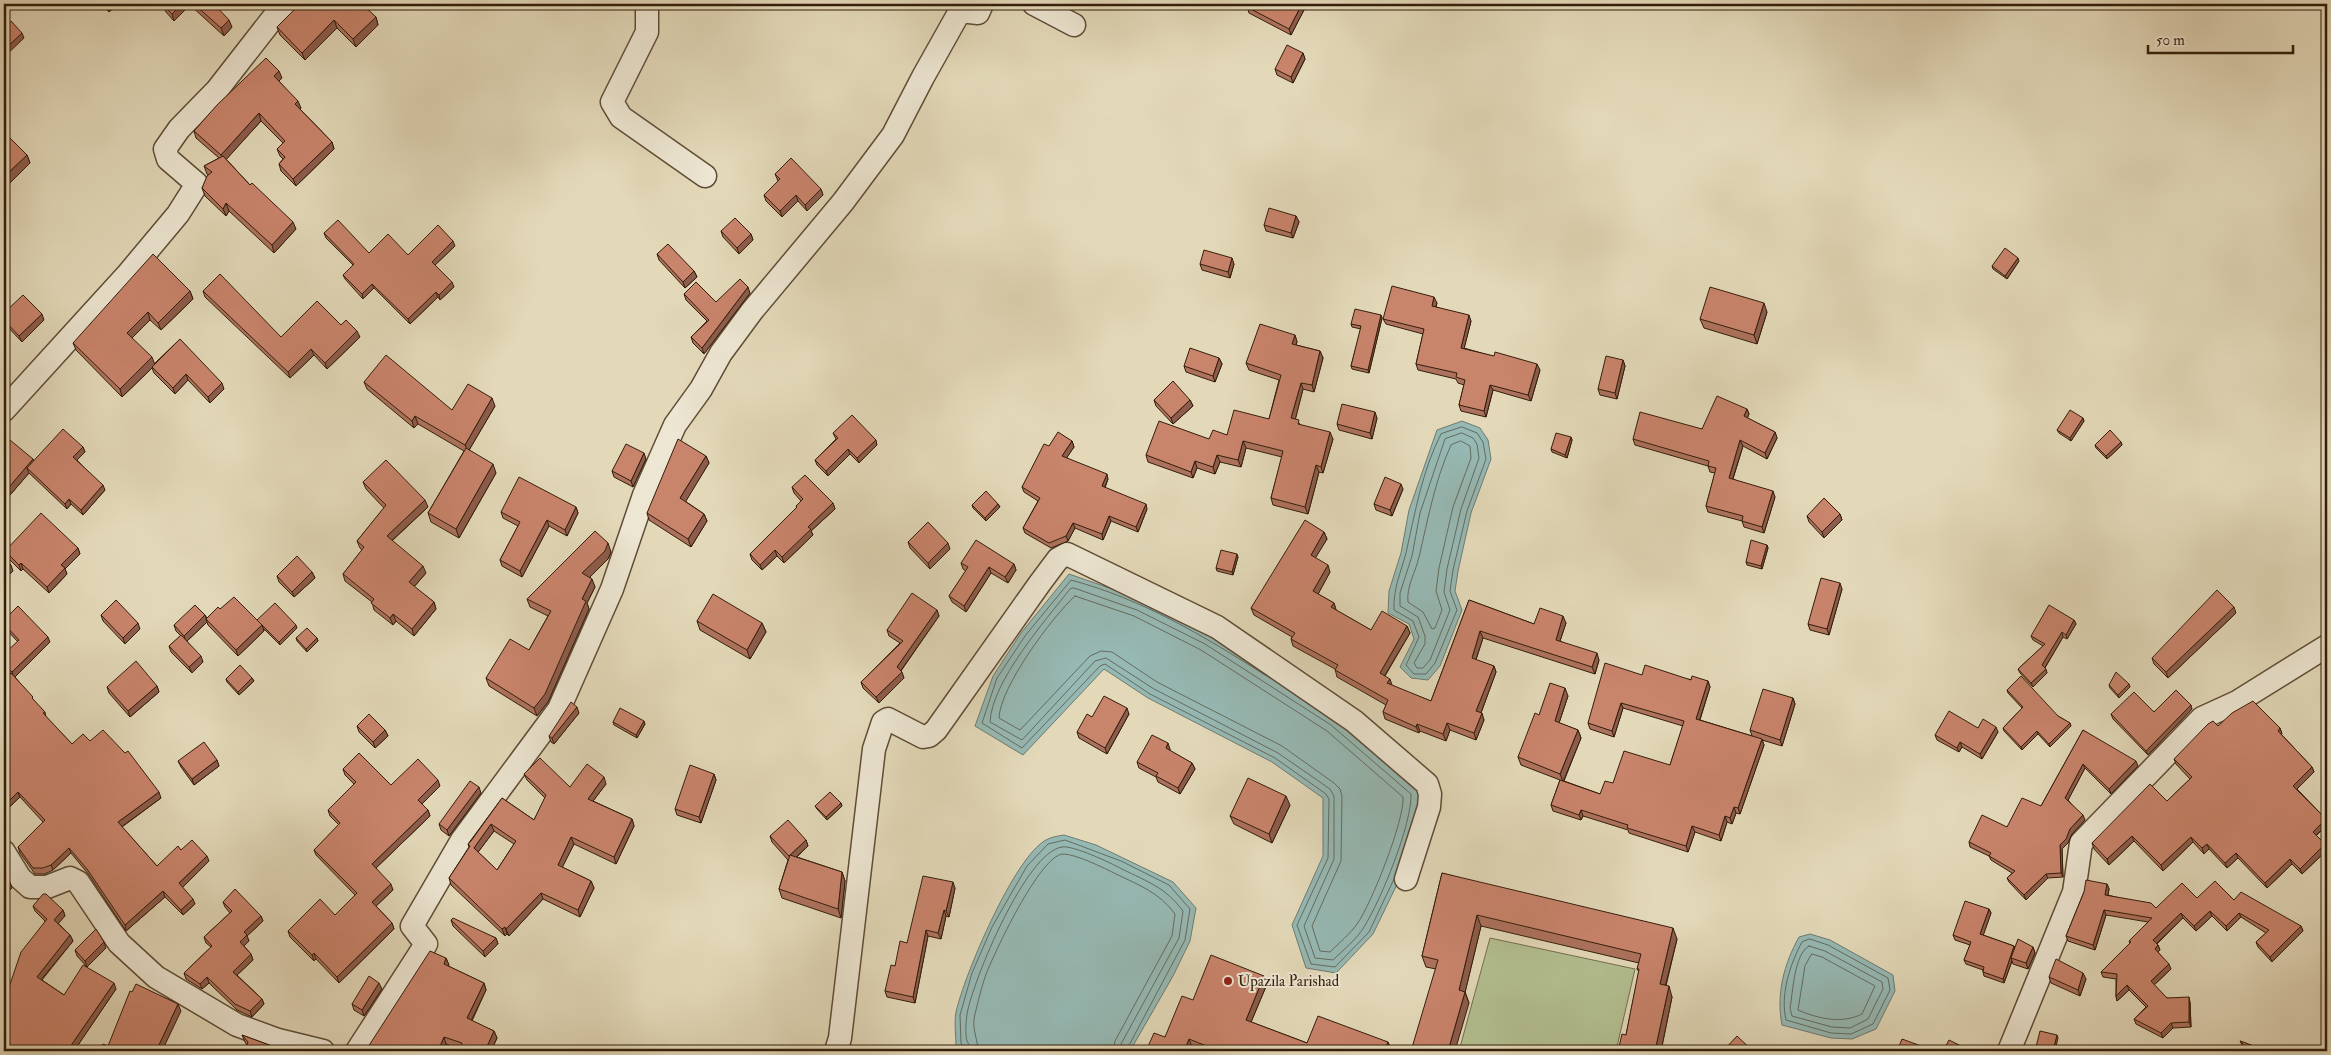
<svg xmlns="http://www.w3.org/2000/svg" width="2331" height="1055" viewBox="0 0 2331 1055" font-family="'IM FELL Double Pica',serif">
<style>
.green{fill:#b3bf90;stroke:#736e4e}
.water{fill:#96b9b4;stroke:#6e7b70}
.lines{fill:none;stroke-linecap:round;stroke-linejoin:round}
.shore{stroke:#646b60;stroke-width:1}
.minor-casing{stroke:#5f4c36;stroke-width:25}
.minor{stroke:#ede6d2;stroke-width:22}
.wall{fill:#ad725d;stroke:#331d0b;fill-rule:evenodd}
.shaded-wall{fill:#8d5c4c;stroke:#331d0b}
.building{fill:#c9846c;stroke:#331d0b;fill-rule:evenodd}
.poi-dot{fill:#8f2418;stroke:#ede6d2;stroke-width:2}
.labels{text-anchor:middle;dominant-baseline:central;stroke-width:4;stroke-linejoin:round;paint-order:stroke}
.poi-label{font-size:15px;fill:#331d0b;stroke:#ede6d2;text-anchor:start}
</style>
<rect width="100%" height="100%" fill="#e3d9b9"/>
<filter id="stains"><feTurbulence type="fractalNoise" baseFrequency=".004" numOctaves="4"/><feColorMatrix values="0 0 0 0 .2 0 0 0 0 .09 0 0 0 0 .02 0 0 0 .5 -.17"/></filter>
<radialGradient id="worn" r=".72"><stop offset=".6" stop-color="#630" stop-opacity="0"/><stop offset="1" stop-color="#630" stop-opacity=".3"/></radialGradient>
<path class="green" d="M1490,938L1635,969L1616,1051H1459Z"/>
<g class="water">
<path d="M1462,421L1480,428L1488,440L1491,459L1471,513L1458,571L1455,591L1462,610L1440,666L1428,680L1411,678L1400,667L1414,639L1409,624L1388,613L1389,591L1401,553L1409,510L1437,430Z"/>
<path d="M1069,574L1141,599L1210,634L1338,716L1423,789L1403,872L1373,934L1336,973L1306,968L1292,925L1323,856V798L1272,762L1148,698L1104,669L1023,755L975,726L993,676L1021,633Z"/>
<path d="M1064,835L1096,845L1173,882L1196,908L1190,941L1173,976L1130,1051H962L956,1047C956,1036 954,1023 956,1012C964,976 1014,857 1046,840C1051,837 1058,836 1064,835Z"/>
<path d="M1810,934L1830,940L1893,975L1895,991L1876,1029L1852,1039L1831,1038L1782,1025C1776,994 1784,964 1799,937Z"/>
</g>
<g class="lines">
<g class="shore">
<path d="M1462,427L1477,433L1483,442L1486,459L1467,511L1453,570L1450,591L1457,610L1435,663L1426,674H1414L1406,665L1419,637L1413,621L1394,610C1393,589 1401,572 1406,553C1415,513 1422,471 1441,434Z"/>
<path d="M1462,433L1473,438L1477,444L1479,458L1461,509L1447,569L1444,592L1450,610L1430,660L1423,668H1417L1414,663L1425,644V636L1418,617L1400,606V593L1412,556L1420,513L1445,439Z"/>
<path d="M1461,441L1470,446L1471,458L1453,507L1439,568L1436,591L1442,610L1435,628L1432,629L1423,612L1408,602C1406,587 1416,571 1419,557C1428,519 1435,480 1451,445Z"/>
<path d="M1074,588L1137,610L1205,644L1331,725L1411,794C1412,824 1381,900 1364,927C1357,939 1343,950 1333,960L1315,958L1304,926L1334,859V796L1330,789L1278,753L1154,689L1106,658L1095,661L1022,740L990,722C992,681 1045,621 1070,589Z"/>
<path d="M1075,596L1134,616L1201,650L1327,731L1403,797C1405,819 1371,905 1357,924C1350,934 1339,943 1330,952L1320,951L1312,926L1341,861L1342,796L1340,789L1334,783L1282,746L1157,682L1112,652L1101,651L1090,656L1020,730L999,718C1000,687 1052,617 1075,596Z"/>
<path d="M1265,675C1204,636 1142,599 1071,580L1025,636L997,678L982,723L1022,748L1100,666L1105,664L1150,694L1275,758L1326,794L1329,799L1328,858L1297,925L1311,964L1335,967L1369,932L1394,879"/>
<path d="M1810,939L1828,945L1888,978L1890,990L1873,1024L1851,1034L1831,1033L1786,1020C1780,995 1790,964 1802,942Z"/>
<path d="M1809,946L1825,951L1882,982L1883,989L1868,1019L1850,1028L1832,1027L1792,1016L1790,1008C1793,992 1794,954 1809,946Z"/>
<path d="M1812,954L1822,957L1875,986L1862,1014C1842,1024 1819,1019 1798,1010L1805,966Z"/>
<path d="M965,1051L961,1043L960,1015L972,973L992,927L1027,866L1048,844L1065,840L1121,861L1169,885L1190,909L1185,940L1126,1051"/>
<path d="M971,1051C971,1046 969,1045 967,1041C965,1035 966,1021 967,1014C973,980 1026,852 1062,847C1073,845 1111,863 1122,869C1148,882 1165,887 1183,911L1179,938L1121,1044L1120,1051"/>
<path d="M978,1051C978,1038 971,1029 975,1014C978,1002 981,989 985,977C993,955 1040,855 1063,854C1076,854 1104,868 1116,874C1139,885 1160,893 1175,914L1172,936L1115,1041L1113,1051"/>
</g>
<g class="minor-casing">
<g id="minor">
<path d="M647,4V32L612,102L621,117L705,176"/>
<path d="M1034,4L1074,25"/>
<path d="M4,410L127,275L178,214L197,184L168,159L165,149L179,129L217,90L284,4"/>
<path d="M4,852L20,878L30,887H47L70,878L78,882L119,943L156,977L237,1025L278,1040L323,1051"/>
<path d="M357,1051L426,944L412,926L462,840L559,709L612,589L644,495L675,425L701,389L721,353L752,311L843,202L893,135L923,77L960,11L978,13L982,4"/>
<path d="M836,1051L840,1038L874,749L883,722L888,719L923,737L929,736L936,730L1040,583L1058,559L1067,554L1217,627L1354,721L1427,784L1430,794L1429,807L1406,879"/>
<path d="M2009,1051L2074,892L2081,843L2202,718L2237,702L2327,646"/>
</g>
</g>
<use href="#minor" class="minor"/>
</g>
<g class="wall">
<path d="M101,4H118L109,12Z"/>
<path d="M164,4H214L232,27L224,36L190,5L174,21L166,12L163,5Z"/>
<path d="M300,4L376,17L378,25L356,47L337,28L305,60L280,35L277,27Z"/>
<path d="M1306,6L1291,35L1249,13L1247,7Z"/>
<path d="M1303,53L1305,59L1293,83L1277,75L1275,69Z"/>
<path d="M282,78L279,81L301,108L300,109L332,142L334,149L296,186L281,171L279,164L283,159L280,156L277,149L283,143L261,121L226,159L250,185L296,229L274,253L229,211L226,216L205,196L202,188L209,175L207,174L204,166L219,158L196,138L194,131Z"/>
<path d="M4,132L27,155L30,163L8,185L4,181Z"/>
<path d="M775,174L821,189L823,195L807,211L798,201L782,217L766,201L764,195L778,181Z"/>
<path d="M1296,216L1299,222L1293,238L1266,231L1264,225Z"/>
<path d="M721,231L751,234L753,240L739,254L723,237Z"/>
<path d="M324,233L369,253L408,255L455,246L435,265L454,287L440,300L438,297L410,324L374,288L363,299L345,279L343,275L353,265L326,238Z"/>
<path d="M657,254L694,271L697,277L685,288L659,260Z"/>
<path d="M2019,261L2007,279L1993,269L1992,266Z"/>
<path d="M1200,264H1234L1230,278L1202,270Z"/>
<path d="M190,291L193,299L161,330L150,320L132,338L154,364L180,339L224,389L210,403L188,380L175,394L154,373L152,368L122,397L76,350L73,343Z"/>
<path d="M203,291L281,337L341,325L360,337L327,369L314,355L290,378L205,297Z"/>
<path d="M750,293L704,354L693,343L691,337L707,321L686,300L684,294L716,302Z"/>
<path d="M1437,303L1436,307L1471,321L1464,348L1540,370L1531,401L1493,390L1486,417L1461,411L1459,405L1464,385L1458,383L1456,379L1418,370L1416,364L1423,334L1386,324L1383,319Z"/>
<path d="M1767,312L1757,344L1704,328L1700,319Z"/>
<path d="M4,313L44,320L22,342L4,323Z"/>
<path d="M1381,315L1382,318L1369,373L1352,369L1351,366L1361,329L1352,327L1351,324Z"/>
<path d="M1295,335L1297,342L1296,345L1320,351L1323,358L1314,392L1303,389L1295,419L1301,425L1333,439L1323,473L1319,472L1308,514L1273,505L1271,498L1282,457L1246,448L1241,467L1220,462L1215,474L1197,468L1193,478L1148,462L1146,455L1227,435L1269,419L1279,380L1249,370L1246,363Z"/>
<path d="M1219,358L1222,364L1215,382L1186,372L1184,366Z"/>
<path d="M1623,360L1625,366L1617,399L1600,395L1598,389Z"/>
<path d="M364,382L452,410L495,406L469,450L496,473L459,538L431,522L428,513L464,451L418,424L414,428L367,389Z"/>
<path d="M1154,400H1190L1193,406L1173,424L1156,406Z"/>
<path d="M1747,409L1749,414L1747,418L1775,432L1777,438L1767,459L1743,446L1733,479L1775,497L1764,533L1744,527L1742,521L1708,512L1706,506L1715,473L1710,472L1708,466L1635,445L1633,439L1702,429Z"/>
<path d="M1377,418L1372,439L1339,430L1337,424Z"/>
<path d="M2083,418L2084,421L2071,441L2059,433L2057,430Z"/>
<path d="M833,433L877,445L859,463L850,454L828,476L817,465L815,460L836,439Z"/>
<path d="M1571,437L1572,440L1567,458L1552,452L1551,449Z"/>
<path d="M1072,441L1074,447L1066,458L1108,479L1105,488L1147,509L1138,532L1111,521L1103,540L1075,528L1068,541L1051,548L1025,533L1023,528L1038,501L1024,492L1022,487L1049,446Z"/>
<path d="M2121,442L2122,445L2107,459L2096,448L2095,445Z"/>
<path d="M83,447L85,452L77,460L105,490L83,515L71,504L67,509L29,473L4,502L33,459V461Z"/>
<path d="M706,456L709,463L685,501L704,514L707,521L691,547L649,520L647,513Z"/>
<path d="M646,459L633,487L614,477L612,471Z"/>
<path d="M363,482L428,507L392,541L426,573L414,587L434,602L436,609L414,636L396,621L393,625L374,610L372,602L345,581L343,574L362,550L360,548L357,541L384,508L366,489Z"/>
<path d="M792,487L833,503L835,509L811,531L813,535L784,563L777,556L762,570L752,560L750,554L797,508L796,506L801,501L794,493Z"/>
<path d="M1403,489L1392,516L1376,510L1374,504Z"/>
<path d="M998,504L1000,507L986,521L973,508L972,505Z"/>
<path d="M576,507L578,513L567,536L549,526L522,577L502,566L500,560L518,526L503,518L501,512Z"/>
<path d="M1840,514L1842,520L1824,538L1809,522L1807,516Z"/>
<path d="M1324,532L1327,539L1315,558L1330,572L1318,594L1334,603L1336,610L1371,630L1407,626L1410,633L1385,676L1392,686L1431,701L1469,600L1534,624L1566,623L1560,641L1599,660L1595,674L1483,638L1476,660L1494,666L1496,672L1481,713L1484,720L1476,740L1450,730L1446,741L1420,731L1419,733L1385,719L1383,712L1386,705L1337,677L1335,669L1293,646L1291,639L1292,637L1254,615L1251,608Z"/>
<path d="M908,542L950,549L930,569L910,548Z"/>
<path d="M1767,545L1768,548L1762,569L1747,565L1746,562Z"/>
<path d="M78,548L80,554L65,569L67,574L49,593L23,569L21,571L7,557L5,551Z"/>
<path d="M611,552L608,559L590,577L595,587L587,603L589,609L548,702L537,716L489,686L486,678L529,650L548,616L530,607L527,599Z"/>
<path d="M1238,557L1233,575L1217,571L1216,568Z"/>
<path d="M961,563L1014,564L1016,570L1008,583L991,573L966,612L952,602L949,596L966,571L963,569Z"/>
<path d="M312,572L315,578L294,597L279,582L277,576Z"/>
<path d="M1842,589L1829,635L1810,630L1808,624Z"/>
<path d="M220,609L258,621L297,628L280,645L263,628L264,631L238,656L208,625L207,622L187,641L203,662L192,673L171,652L169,646L181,636L176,631L174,625L205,615L207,618Z"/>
<path d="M937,610L939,616L901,671L904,678L879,703L863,688L861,682L900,643L889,636L887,630Z"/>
<path d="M2236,613L2168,678L2154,664L2152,658Z"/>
<path d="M101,615L140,629L125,644L103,621Z"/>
<path d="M4,620L50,642L15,677L35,702L45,712L46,717L72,744L90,741L161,798L122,827L157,866L181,850L209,861L182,887L195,904L183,915L165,897L126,931L89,875L71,853L53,870L45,874H35L20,853L18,847L43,822L20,797L4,812V680L10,674L4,667V654L18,642L4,627Z"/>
<path d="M2074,620L2076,624L2067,639L2063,637L2045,668L2047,673L2033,687L2020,673L2018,669L2043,646L2033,640L2031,636Z"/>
<path d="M697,621L762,623L766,632L750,659L700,630Z"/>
<path d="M296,638H317L318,641L307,652L297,641Z"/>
<path d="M1642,675L1708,681L1710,687L1700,720L1752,736L1750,730L1793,698L1795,704L1782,746L1762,740L1764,745L1740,814L1736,813L1732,824L1727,822L1721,841L1695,832L1688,852L1629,833L1628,830L1583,816L1581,820L1553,811L1551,805L1560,780L1521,765L1518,757L1539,715L1568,696L1559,723L1578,730L1581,738L1564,781L1600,794L1613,783L1670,765L1683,726L1623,708L1614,737L1590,729L1588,723Z"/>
<path d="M252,678L254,681L239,695L227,682L226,679Z"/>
<path d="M2129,684L2130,687L2119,698L2110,688L2109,685Z"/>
<path d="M157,686L159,692L130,717L109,693L107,687Z"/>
<path d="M2007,690L2058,716L2070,723L2071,726L2050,747L2038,734L2022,750L2004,731L2003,728L2022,708L2008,693Z"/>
<path d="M2192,709L2148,755L2113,719L2111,714Z"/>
<path d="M579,713L554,744L551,742L549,736Z"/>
<path d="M1129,714L1107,754L1079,738L1077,732L1092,717Z"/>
<path d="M613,722L645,724L637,738L614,725Z"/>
<path d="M357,726L385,730L388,736L375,748L359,732Z"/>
<path d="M2218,726L2280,728L2282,734H2281L2312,767L2314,772L2297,789L2326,819L2327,825L2316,836L2325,844L2327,850L2302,874L2292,864L2267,888L2238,858L2227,868L2209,849L2204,854L2193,842L2163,871L2134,841L2109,865L2094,849L2092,843L2167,801L2190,779L2176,764L2174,759Z"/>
<path d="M1978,728L1998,732L1982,759L1962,747L1959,752L1937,740L1935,735Z"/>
<path d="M2083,730L2138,766L2111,794L2085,768L2068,800L2085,820L2072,834L2068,843L2062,849L2063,877L2048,878L2026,900L2009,882L2007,878L2012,873L1991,860L1989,856L1970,847L1969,842L2007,827L2041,806Z"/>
<path d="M1170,749V751L1192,763L1195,769L1180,794L1158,782L1156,777L1139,768L1137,762Z"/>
<path d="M217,760L219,766L194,785L181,767L178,761Z"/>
<path d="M343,769L391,785L440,786L422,804L428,810L430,816L376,868L393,890L376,906L392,923L394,929L339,983L316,959L314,961L290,937L288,931L335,915L355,895L316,855L314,850L339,825L330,816L328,810L354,784L345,775Z"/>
<path d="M524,774L570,787L606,784L593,801L632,819L634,826L616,864L574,844L562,867L591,881L594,888L580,917L543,899L509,936L507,934L505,936L451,885L449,878L469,847L468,844L502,798L534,820L545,798L527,780ZM494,831L514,844L497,870L478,852Z"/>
<path d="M714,774L716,780L701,823L677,815L675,809Z"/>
<path d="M481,793L449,836L441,830L439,824Z"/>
<path d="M841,803L842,806L827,820L817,809L815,806Z"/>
<path d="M1290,805L1272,843L1234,824L1230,816Z"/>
<path d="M770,836L806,840L808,846L797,857L842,872L845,881L841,918L782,898L779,889L788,860L772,842Z"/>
<path d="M1442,873L1677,939L1666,986L1672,997L1661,1051H1618L1626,1035L1639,972L1637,969L1639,963L1481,926L1465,992L1469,1003L1436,969L1426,967L1422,956Z"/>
<path d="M2107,884L2109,889L2108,895L2156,908L2197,898L2234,900L2301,926L2303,931L2272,962L2258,947L2256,942L2266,933L2241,917L2227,931L2212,916L2196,931L2183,918L2157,944L2158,945L2160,950L2158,952L2171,969L2154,985L2167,998L2190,1002L2191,1027L2173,1028L2163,1038L2136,1024L2134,1019L2146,1007L2129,990L2117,1001L2116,996V979L2103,977L2101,972L2130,943L2129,941L2148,922L2106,915L2095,950L2068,941L2066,936L2084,892Z"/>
<path d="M955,888L949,917L946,916L941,939L928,936L915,1003L887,997L885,991L895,966L907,943Z"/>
<path d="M223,902L261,916L263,921L247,936L249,941L244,946L251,954L253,960L237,975L262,999L264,1004L252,1017L237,1010L209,983L202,989L186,979L184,973L211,947L206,943L204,937L230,913L225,907Z"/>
<path d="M33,906L63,910L65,916L58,923L70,935L73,941L42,980L64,995L116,989L74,1051H4L45,921L35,911Z"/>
<path d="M1989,909L1991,913L1983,935L2014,946L2015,948L2033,947L2035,953L2028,969L2013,964L2012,961L2004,983L1984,976L1983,972V970L1966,964L1964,960L1970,945L1955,940L1953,935Z"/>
<path d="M451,920L496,938L498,944L485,957L453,926Z"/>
<path d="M106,948L87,967L77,956L75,950Z"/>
<path d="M446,958L449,965L448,966L484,983L486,990L472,1021L494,1031L497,1038L491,1051H460V1049L446,1044L443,1051H370L368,1047Z"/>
<path d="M2049,977L2086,979L2080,996L2051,983Z"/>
<path d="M1267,984L1251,1022L1307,1043L1388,1042L1391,1050L1390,1051H1203L1165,1037L1193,1000Z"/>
<path d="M382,989L364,1016L354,1010L352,1004Z"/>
<path d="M242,1035L272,1046L247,1045L245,1042Z"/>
<path d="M2240,1041L2267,1051H2247L2242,1045Z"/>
</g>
<g class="shaded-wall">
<path d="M109,4H118L109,12L107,6Z"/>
<path d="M182,4H190V5L174,21L172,14Z"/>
<path d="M1302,4H1305L1306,6L1291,35L1289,29Z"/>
<path d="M376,17L378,25L356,47L353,39Z"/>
<path d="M229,20L232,27L224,36L221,28Z"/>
<path d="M334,20L337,28L305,60L302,53Z"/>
<path d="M22,33L24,38L4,57V50Z"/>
<path d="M1303,53L1305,59L1293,83L1291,77Z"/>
<path d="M279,71L282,78L277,83L274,76Z"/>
<path d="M298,101L301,108L297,111L295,104Z"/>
<path d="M259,113L261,121L224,162L221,155Z"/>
<path d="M332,142L334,149L296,186L293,179Z"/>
<path d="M27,155L30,163L8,185L5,176Z"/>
<path d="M821,189L823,195L807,211L805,205Z"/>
<path d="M796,195L798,201L782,217L780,211Z"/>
<path d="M226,203L229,211L226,216L223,209Z"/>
<path d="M1296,216L1299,222L1293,238L1291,233Z"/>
<path d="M293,222L296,229L274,253L272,245Z"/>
<path d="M751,234L753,240L739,254L737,248Z"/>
<path d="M453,241L455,246L434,266L432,262Z"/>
<path d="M1232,258L1234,264L1230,278L1228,272Z"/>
<path d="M2018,258L2019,261L2007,279L2005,276Z"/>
<path d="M694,271L697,277L685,288L683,282Z"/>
<path d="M452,282L454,287L440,300L439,295Z"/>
<path d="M372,284L374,288L363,299L362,294Z"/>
<path d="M748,287L750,293L704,354L702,348Z"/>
<path d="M190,291L193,299L161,330L158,323Z"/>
<path d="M436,292L438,297L410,324L408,319Z"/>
<path d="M1434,297L1437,303L1434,312L1432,306Z"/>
<path d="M1764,303L1767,312L1757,344L1754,335Z"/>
<path d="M148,312L150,320L130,340L127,333Z"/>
<path d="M42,314L44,320L22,342L19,336Z"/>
<path d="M1381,315L1382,318L1369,373L1368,370Z"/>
<path d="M1469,315L1471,321L1463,353L1461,348Z"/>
<path d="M357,331L360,337L327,369L325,363Z"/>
<path d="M1295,335L1297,342L1294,350L1292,344Z"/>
<path d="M311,349L314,355L290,378L288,372Z"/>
<path d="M1320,351L1323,358L1314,392L1312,385Z"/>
<path d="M152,357L155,365L122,397L120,389Z"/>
<path d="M1219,358L1222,364L1215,382L1213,376Z"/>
<path d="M1623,360L1625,366L1617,399L1615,393Z"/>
<path d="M1537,364L1540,370L1531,401L1528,395Z"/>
<path d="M186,374L188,380L175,394L173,388Z"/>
<path d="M222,383L224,389L210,403L208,397Z"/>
<path d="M1301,383L1303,389L1294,425L1291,418Z"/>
<path d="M1490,385L1493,390L1486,417L1484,411Z"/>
<path d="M492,398L495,406L468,452L465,445Z"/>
<path d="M1190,400L1193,406L1173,424L1171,418Z"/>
<path d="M1747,409L1749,414L1746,422L1744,416Z"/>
<path d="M1375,412L1377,418L1372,439L1370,433Z"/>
<path d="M415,416L418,424L414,428L412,421Z"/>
<path d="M2083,418L2084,421L2071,441L2070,438Z"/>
<path d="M1330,432L1333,439L1323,473L1321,467Z"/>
<path d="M1775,432L1777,438L1767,459L1765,453Z"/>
<path d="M1571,437L1572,440L1567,458L1565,455Z"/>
<path d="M876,440L877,445L859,463L857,458Z"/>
<path d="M1740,440L1743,446L1731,484L1729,478Z"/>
<path d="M1072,441L1074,447L1064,462L1062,456Z"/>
<path d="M1243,441L1246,448L1241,467L1238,460Z"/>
<path d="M2121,442L2122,445L2107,459L2106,456Z"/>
<path d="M83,447L85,452L75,462L73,457Z"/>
<path d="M848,449L850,454L828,476L826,471Z"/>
<path d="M644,453L646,459L633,487L631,481Z"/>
<path d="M1217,455L1220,462L1215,474L1213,467Z"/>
<path d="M706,456L709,463L683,506L680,498Z"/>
<path d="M33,459L35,466L27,468L29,473L4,502V493Z"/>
<path d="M1195,461L1197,468L1193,478L1191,472Z"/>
<path d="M493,464L496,473L459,538L456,529Z"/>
<path d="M1316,465L1319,472L1308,514L1305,507Z"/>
<path d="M1107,474L1108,479L1103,491L1102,486Z"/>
<path d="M1401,484L1403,489L1392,516L1390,510Z"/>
<path d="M103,485L105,490L83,515L81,510Z"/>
<path d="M1773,491L1775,497L1764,533L1762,527Z"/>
<path d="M69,499L71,504L67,509L65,504Z"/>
<path d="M425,500L428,507L389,543L387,536Z"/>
<path d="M833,503L835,509L811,531L813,535L784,563L782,557L808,527Z"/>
<path d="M998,504L1000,507L986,521L985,518Z"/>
<path d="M1146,504L1147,509L1138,532L1136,527Z"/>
<path d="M576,507L578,513L567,536L565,530Z"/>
<path d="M704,514L707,521L691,547L688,539Z"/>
<path d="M1840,514L1842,520L1824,538L1822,532Z"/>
<path d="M1109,516L1111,521L1103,540L1102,534Z"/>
<path d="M547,520L549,526L522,577L520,571Z"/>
<path d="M1073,523L1075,528L1068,541L1066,536Z"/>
<path d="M1324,532L1327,539L1313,562L1311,555Z"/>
<path d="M608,543L611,552L608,559L585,582L582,573Z"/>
<path d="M948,543L950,549L930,569L928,563Z"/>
<path d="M1767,545L1768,548L1762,569L1761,566Z"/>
<path d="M78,548L80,554L65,569L67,574L49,593L47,587L61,565Z"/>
<path d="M775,550L777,556L762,570L760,565Z"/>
<path d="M1237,554L1238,557L1233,575L1232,572Z"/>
<path d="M21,563L23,569L21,571L19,565Z"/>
<path d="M1014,564L1016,570L1008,583L1005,577Z"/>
<path d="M11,565L13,571L4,580V572Z"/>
<path d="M1328,565L1330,572L1316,598L1313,591Z"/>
<path d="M423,566L426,573L412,589L409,582Z"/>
<path d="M989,567L991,573L966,612L964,606Z"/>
<path d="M312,572L315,578L294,597L292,592Z"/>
<path d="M592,579L595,587L587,603L589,609L548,702L537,716L534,708L582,599Z"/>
<path d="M1840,583L1842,589L1829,635L1827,629Z"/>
<path d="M434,602L436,609L414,636L412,629Z"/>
<path d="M1334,603L1336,610L1334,614L1331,607Z"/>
<path d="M2234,607L2236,613L2168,678L2166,672Z"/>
<path d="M937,610L939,616L899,673L897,667Z"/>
<path d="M393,614L396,621L393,625L390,618Z"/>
<path d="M205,615L207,621L206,619L207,622L186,642L184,636Z"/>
<path d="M1563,616L1566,623L1558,647L1556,640Z"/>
<path d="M2074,620L2076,624L2067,639L2066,635Z"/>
<path d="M138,623L140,629L125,644L123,638Z"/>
<path d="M762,623L766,632L750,659L747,650Z"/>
<path d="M262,625L264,631L238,656L236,650Z"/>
<path d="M296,625L297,628L280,645L279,642Z"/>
<path d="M1407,626L1410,633L1382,680L1380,673Z"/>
<path d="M1480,631L1483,638L1474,665L1472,658Z"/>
<path d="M2062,632L2063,637L2044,669L2042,665Z"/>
<path d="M48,637L50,642L14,678L12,672Z"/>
<path d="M317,638L318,641L307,652L306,649Z"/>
<path d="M1597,653L1599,660L1595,674L1592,667Z"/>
<path d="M201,656L203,662L192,673L189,667Z"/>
<path d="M1494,666L1496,672L1479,718L1476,711Z"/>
<path d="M2046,669L2047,673L2033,687L2031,683Z"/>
<path d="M902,672L904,678L879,703L876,697Z"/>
<path d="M252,678L254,681L239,695L238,692Z"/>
<path d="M1390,679L1392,685L1387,683Z"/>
<path d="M1708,681L1710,687L1698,725L1696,719Z"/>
<path d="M2129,684L2130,687L2119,698L2118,695Z"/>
<path d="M157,686L159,692L130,717L128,711Z"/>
<path d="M1565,688L1568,696L1557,729L1555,721Z"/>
<path d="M1793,698L1795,704L1782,746L1780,740Z"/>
<path d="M1621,703L1623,708L1614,737L1612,731Z"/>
<path d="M2191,705L2192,709L2148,755L2146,751Z"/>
<path d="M577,707L579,713L554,744L552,738Z"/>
<path d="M1127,708L1129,714L1107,754L1105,748Z"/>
<path d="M1482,713L1484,720L1476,740L1474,733Z"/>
<path d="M644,721L645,724L637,738L636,735Z"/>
<path d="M1447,723L1450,730L1446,741L1443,734Z"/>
<path d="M2070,723L2071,726L2050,747L2049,744Z"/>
<path d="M1417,724L1420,731L1419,733L1416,727Z"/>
<path d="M1996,727L1998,732L1982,759L1980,754Z"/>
<path d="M2280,728L2282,734L2279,736L2278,731Z"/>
<path d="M385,730L388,736L375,748L373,742Z"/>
<path d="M1578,730L1581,738L1563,782L1560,774Z"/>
<path d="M2037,731L2038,734L2022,750L2021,747Z"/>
<path d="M1762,739L1764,745L1740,814L1738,808Z"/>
<path d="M1960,742L1962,747L1959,752L1957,748Z"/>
<path d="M1168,743L1170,749L1168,754L1166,748Z"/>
<path d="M217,760L219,766L194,785L192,779Z"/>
<path d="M2136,761L2138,766L2111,794L2109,789Z"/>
<path d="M1192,763L1195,769L1180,794L1178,788Z"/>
<path d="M2083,764L2085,768L2067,802L2065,798Z"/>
<path d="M2312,767L2314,772L2295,791L2293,786Z"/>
<path d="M714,774L716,780L701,823L699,817Z"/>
<path d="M604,777L606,784L590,805L588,799Z"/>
<path d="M438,780L440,786L420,806L418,800Z"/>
<path d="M479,787L481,793L449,836L447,830Z"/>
<path d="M18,792L20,797L4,812V806Z"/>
<path d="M159,792L161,798L120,828L118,822Z"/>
<path d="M1286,796L1290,805L1272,843L1269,834Z"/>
<path d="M841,803L842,806L827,820L826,817Z"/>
<path d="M1734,807L1736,813L1732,824L1730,818Z"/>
<path d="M428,810L430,816L374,870L372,864Z"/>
<path d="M1581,810L1583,816L1581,820L1579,815Z"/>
<path d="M2083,815L2085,820L2072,834L2068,843L2062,849L2063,877L2061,873L2060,845L2070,829Z"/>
<path d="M1725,816L1727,822L1721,841L1719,835Z"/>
<path d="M632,819L634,826L616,864L614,857Z"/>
<path d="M2326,819L2327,825L2314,837L2313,832Z"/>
<path d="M491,824L494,831L476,855L474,848Z"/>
<path d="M1692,826L1695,832L1688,852L1686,846Z"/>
<path d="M2132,836L2134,841L2109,865L2107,859Z"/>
<path d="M571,837L574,844L560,872L558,865Z"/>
<path d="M2191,837L2193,842L2163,871L2161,865Z"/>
<path d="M806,840L808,846L791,862L789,856Z"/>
<path d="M2207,844L2209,849L2204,854L2202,848Z"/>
<path d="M2325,844L2327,850L2302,874L2300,869Z"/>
<path d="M69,848L71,853L53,870L51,865Z"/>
<path d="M2236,853L2238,858L2227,868L2225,863Z"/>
<path d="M207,856L209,861L181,889L179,883Z"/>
<path d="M2290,859L2292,864L2267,888L2265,883Z"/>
<path d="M842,872L845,881L841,918L838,909Z"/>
<path d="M2046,874L2048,878L2026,900L2024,895Z"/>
<path d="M591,881L594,888L580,917L578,910Z"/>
<path d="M10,882L12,888L4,896V888Z"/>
<path d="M953,882L955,888L949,917L946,911Z"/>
<path d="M391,884L393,890L374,908L372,902Z"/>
<path d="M2107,884L2109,889L2107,900L2105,895Z"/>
<path d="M163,891L165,897L126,931L125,925Z"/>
<path d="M541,893L543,899L509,936L506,929Z"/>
<path d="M193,899L195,904L183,915L181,910Z"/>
<path d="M1989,909L1991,913L1982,939L1980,934Z"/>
<path d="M63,910L65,916L57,925L54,920Z"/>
<path d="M944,910L946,916L941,939L938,933Z"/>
<path d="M2104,910L2106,915L2095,950L2093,945Z"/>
<path d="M2210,911L2212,916L2196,931L2194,926Z"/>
<path d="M2181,913L2183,918L2155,945L2153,940Z"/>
<path d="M2239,913L2241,917L2227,931L2226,926Z"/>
<path d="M1477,915L1481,926L1463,1001L1459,990Z"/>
<path d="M261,916L263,921L247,936L249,941L242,948L240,942L244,932Z"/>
<path d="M392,923L394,929L339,983L337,977Z"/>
<path d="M2301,926L2303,931L2272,962L2270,957Z"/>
<path d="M505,927L507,934L505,936L502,929Z"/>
<path d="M1673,928L1677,939L1663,995L1660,984Z"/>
<path d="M926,930L928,936L915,1003L913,997Z"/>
<path d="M70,935L73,941L39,982L37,977Z"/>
<path d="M496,938L498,944L485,957L483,951Z"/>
<path d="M104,942L106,948L87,967L85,961Z"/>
<path d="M2158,945L2160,950L2156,954L2155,949Z"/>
<path d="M2014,946L2016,951L2011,958L2012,961L2004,983L2003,979Z"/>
<path d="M2033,947L2035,953L2028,969L2026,963Z"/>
<path d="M314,953L316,959L314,961L312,955Z"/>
<path d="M251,954L253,960L235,977L233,972Z"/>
<path d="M446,958L449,965L446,970L444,964Z"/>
<path d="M2169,964L2171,969L2153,986L2151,981Z"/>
<path d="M2083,973L2086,979L2080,996L2078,990Z"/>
<path d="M1264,976L1267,984L1249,1027L1246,1020Z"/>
<path d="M207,977L209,983L202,989L200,984Z"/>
<path d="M114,983L116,989L74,1051H69L72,1044Z"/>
<path d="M379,983L382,989L364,1016L362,1010Z"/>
<path d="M484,983L486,990L469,1025L467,1018Z"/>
<path d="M2127,985L2129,990L2117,1001L2116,996Z"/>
<path d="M1669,986L1672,997L1661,1051H1655Z"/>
<path d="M1465,992L1469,1003L1455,1051H1448Z"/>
<path d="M2189,997L2190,1002L2191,1027L2189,1022Z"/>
<path d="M262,999L264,1004L252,1017L250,1011Z"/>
<path d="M178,1004L181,1011L162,1051H159L158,1047Z"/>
<path d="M2171,1023L2173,1028L2163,1038L2161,1033Z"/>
<path d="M494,1031L497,1038L491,1051H485Z"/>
<path d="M2057,1035L2058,1038L2055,1051H2053Z"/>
<path d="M444,1037L446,1044L443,1051H438Z"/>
<path d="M1189,1039L1192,1047L1190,1051H1184Z"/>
<path d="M1388,1042L1391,1050L1390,1051H1384Z"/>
</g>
<g class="building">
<path d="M164,4H182L172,14L163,5Z"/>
<path d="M194,4H214L229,20L221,28Z"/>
<path d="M300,4H362L376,17L353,39L334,20L302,53L277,27Z"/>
<path d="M1249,4H1302L1289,29L1247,7Z"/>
<path d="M11,21L22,33L4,50V28Z"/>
<path d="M1287,45L1303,53L1291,77L1275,69Z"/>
<path d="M266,58L279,71L274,76L298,101L295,104L332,142L293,179L279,164L285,157L277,149L285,141L259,113L221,155L194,131L217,105Z"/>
<path d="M4,132L27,155L5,176L4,175Z"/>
<path d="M223,156L250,185L252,183L293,222L272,245L226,203L223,209L202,188L207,176L212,172L204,166Z"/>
<path d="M791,158L821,189L805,205L796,195L780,211L764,195L780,179L775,174Z"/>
<path d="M1269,208L1296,216L1291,233L1264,225Z"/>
<path d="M735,218L751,234L737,248L721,231Z"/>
<path d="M338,220L369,253L388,234L408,255L438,225L453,241L432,262L452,282L439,295L436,292L408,319L372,284L362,294L343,275L354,264L324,233Z"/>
<path d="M668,244L694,271L683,282L657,254Z"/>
<path d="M2005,248L2018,258L2005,276L1992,266Z"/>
<path d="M1204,250L1232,258L1228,272L1200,264Z"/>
<path d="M153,254L190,291L158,323L148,312L127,333L152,357L120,389L73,343Z"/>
<path d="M220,274L281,337L317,301L341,325L346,320L357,331L325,363L311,349L288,372L203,291Z"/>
<path d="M740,279L748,287L702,348L691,337L709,320L684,294L696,282L716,302Z"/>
<path d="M1392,286L1434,297L1432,306L1469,315L1461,348L1494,356L1495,352L1537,364L1528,395L1490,385L1484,411L1459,405L1465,380L1456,377L1457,373L1416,364L1424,329L1383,319Z"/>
<path d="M1710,287L1764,303L1754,335L1700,319Z"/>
<path d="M23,295L42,314L19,336L4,320V313Z"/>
<path d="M1355,309L1381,315L1368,370L1351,366L1361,326L1351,324Z"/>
<path d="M1260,324L1295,335L1292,344L1320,351L1312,385L1301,383L1291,418L1299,420L1298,424L1330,432L1321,467L1316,465L1305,507L1271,498L1283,451L1243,441L1238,460L1217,455L1213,467L1195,461L1191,472L1146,455L1159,421L1209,439L1213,430L1227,435L1234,410L1269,419L1281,375L1246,363Z"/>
<path d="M180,339L222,383L208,397L186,374L173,388L152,367Z"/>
<path d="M1190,348L1219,358L1213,376L1184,366Z"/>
<path d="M386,355L452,410L468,384L492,398L465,445L415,416L412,421L364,382Z"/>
<path d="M1606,356L1623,360L1615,393L1598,389Z"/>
<path d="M1173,381L1190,400L1171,418L1154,400Z"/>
<path d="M1717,396L1747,409L1744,416L1775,432L1765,453L1740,440L1729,478L1773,491L1762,527L1742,521L1743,516L1706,506L1716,468L1708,466L1709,461L1633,439L1640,412L1702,429Z"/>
<path d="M1342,404L1375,412L1370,433L1337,424Z"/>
<path d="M2070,410L2083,418L2070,438L2057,430Z"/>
<path d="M852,415L876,440L857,458L848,449L826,471L815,460L838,438L833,433Z"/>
<path d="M63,429L83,447L73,457L103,485L81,510L69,499L65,504L27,468Z"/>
<path d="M2110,430L2121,442L2106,456L2095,445Z"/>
<path d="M1058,432L1072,441L1062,456L1107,474L1102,486L1146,504L1136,527L1109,516L1102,534L1073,523L1066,536L1049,543L1023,528L1040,498L1022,487L1044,444L1049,446Z"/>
<path d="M1556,433L1571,437L1565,455L1551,449Z"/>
<path d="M4,435L33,459L4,493Z"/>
<path d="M678,439L706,456L680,498L704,514L688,539L647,513Z"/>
<path d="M626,444L644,453L631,481L612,471Z"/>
<path d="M466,448L493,464L456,529L428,513Z"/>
<path d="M386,460L425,500L387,536L423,566L409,582L434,602L412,629L393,614L390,618L371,603L374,599L343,574L364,547L357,541L386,505L363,482Z"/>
<path d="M805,475L833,503L808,527L811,529L782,557L775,550L760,565L750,554L797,507L796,506L803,499L792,487Z"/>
<path d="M519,477L576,507L565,530L547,520L520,571L500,560L520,522L501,512Z"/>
<path d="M1385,477L1401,484L1390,510L1374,504Z"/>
<path d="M986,491L998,504L985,518L972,505Z"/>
<path d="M1824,498L1840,514L1822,532L1807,516Z"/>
<path d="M41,513L78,548L61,565L65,568L47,587L21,563L19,565L5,551Z"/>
<path d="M1305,520L1324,532L1311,555L1328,565L1313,591L1334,603L1331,607L1371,630L1382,611L1407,626L1380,673L1390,679L1387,683L1431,701L1469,600L1534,624L1540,608L1563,616L1556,640L1597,653L1592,667L1480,631L1472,658L1494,666L1476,711L1482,713L1474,733L1447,723L1443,734L1417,724L1416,727L1383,712L1388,700L1335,670L1338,665L1291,639L1295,633L1251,608Z"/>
<path d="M928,522L948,543L928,563L908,542Z"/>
<path d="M595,531L608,543L605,551L582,573L592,579L582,599L586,601L545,694L534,708L486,678L510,639L529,650L551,611L527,599Z"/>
<path d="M976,540L1014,564L1005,577L989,567L964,606L949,596L968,567L961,563Z"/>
<path d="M1751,540L1767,545L1761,566L1746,562Z"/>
<path d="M1221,550L1237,554L1232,572L1216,568Z"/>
<path d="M297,556L312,572L292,592L277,576Z"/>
<path d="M4,557L11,565L4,572Z"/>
<path d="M1821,578L1840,583L1827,629L1808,624Z"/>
<path d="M2217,590L2234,607L2166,672L2152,658Z"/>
<path d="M912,593L937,610L897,667L902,672L876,697L861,682L903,641L887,630Z"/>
<path d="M713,594L762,623L747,650L697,621Z"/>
<path d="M234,597L262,625L236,650L206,619L218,607L220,609Z"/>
<path d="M116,600L138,623L123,638L101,615Z"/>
<path d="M275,603L296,625L279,642L257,620Z"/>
<path d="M195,605L205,615L184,636L174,625Z"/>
<path d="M2049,605L2074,620L2066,635L2062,632L2042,665L2046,669L2031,683L2018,669L2045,644L2031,636Z"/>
<path d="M18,606L48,637L12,672L4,664V654L19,640L4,624V620Z"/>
<path d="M307,628L317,638L306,649L296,638Z"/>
<path d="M181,635L201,656L189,667L169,646Z"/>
<path d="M136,661L157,686L128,711L107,687Z"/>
<path d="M1605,663L1642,675L1645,665L1691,680L1692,676L1708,681L1696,719L1762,739L1738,808L1734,807L1730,818L1725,816L1719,835L1692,826L1686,846L1627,828L1628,825L1581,810L1579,815L1551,805L1560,780L1600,794L1605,781L1613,783L1624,751L1670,765L1684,721L1621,703L1612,731L1588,723Z"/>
<path d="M240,665L252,678L238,692L226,679Z"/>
<path d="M2116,672L2129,684L2118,695L2109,685Z"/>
<path d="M11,673L33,697L32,698L45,712L43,713L72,744L83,734L90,741L103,730L125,753L128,751L159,792L118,822L157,866L178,846L181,850L192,840L207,856L179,883L193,899L181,910L163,891L125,925L87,869L69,848L51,865L43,868H33L18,847L45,820L18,792L4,806V709L5,708L4,707V680Z"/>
<path d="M2021,676L2058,716L2070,723L2049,744L2037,731L2021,747L2003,728L2023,707L2007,690Z"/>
<path d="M1550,683L1565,688L1555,721L1578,730L1560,774L1518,757L1535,713L1539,715Z"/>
<path d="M1763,689L1793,698L1780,740L1750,730Z"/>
<path d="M2176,690L2191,705L2146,751L2111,714L2134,692L2154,712Z"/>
<path d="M1104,696L1127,708L1105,748L1077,732L1087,714L1092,717Z"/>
<path d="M2253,701L2280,728L2278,731L2312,767L2293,786L2326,819L2313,832L2325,844L2300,869L2290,859L2265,883L2236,853L2225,863L2207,844L2202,848L2191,837L2161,865L2132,836L2107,859L2092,843L2150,784L2167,801L2192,777L2174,759L2208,724L2213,721L2218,726L2232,713Z"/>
<path d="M571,702L577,707L552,738L549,736Z"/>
<path d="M620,708L644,721L636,735L613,722Z"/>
<path d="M1949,711L1978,728L1983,719L1996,727L1980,754L1960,742L1957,748L1935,735Z"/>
<path d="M369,714L385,730L373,742L357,726Z"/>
<path d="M2083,730L2136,761L2109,789L2083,764L2065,798L2083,815L2070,829L2066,839L2060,845L2061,873L2046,874L2024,895L2007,878L2015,871L1989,856L1991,853L1969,842L1982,815L2007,827L2022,798L2041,806Z"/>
<path d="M1152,735L1168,743L1166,748L1192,763L1178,788L1156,776L1158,773L1137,762Z"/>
<path d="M204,742L217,760L192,779L178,761Z"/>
<path d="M359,753L391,785L418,759L438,780L418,800L428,810L372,864L391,884L372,902L392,923L337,977L314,953L312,955L288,931L320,899L335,915L357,893L314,850L340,823L328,810L356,782L343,769Z"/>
<path d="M540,758L570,787L587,764L604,777L588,799L632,819L614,857L571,837L558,865L591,881L578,910L541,893L506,929L505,927L502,929L449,878L470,846L468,844L471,841L502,798L534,820L546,795L524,774ZM491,824L516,841L497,870L474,848Z"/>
<path d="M690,765L714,774L699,817L675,809Z"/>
<path d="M1248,778L1286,796L1269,834L1230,816Z"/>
<path d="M470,781L479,787L447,830L439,824Z"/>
<path d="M830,792L841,803L826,817L815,806Z"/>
<path d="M788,820L806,840L789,856L770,836Z"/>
<path d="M790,855L842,872L838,909L779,889Z"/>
<path d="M4,873L10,882L4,888Z"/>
<path d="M1442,873L1673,928L1660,984L1669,986L1655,1051H1618L1622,1034L1626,1035L1639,969H1637L1641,954L1477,915L1459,990L1465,992L1448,1051H1411L1438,960L1422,956Z"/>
<path d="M923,876L953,882L946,911L944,910L938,933L926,930L913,997L885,991L891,965L895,966L900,941L907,943Z"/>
<path d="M2086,880L2107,884L2105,895L2151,903L2156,908L2182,883L2197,898L2215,881L2234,900L2241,892L2301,926L2270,957L2256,942L2269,930L2239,913L2226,926L2210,911L2194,926L2181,913L2153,940L2158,945L2155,949L2169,964L2151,981L2167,998L2189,997V1022L2171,1023L2161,1033L2134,1019L2148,1006L2127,985L2116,996L2117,974L2101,972L2131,942L2129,941L2152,918L2104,910L2093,945L2066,936L2084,892Z"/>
<path d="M235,889L261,916L244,932L247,935L240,942L251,954L233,972L262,999L250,1011L235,1004L207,977L200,984L184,973L212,946L204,937L232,911L223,902Z"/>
<path d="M43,894H46L63,910L54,920L70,935L37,977L64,995L83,965L114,983L72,1044L69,1051H31L29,1050L28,1051H4V1002L21,952L47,919L33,906Z"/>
<path d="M1965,901L1989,909L1980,934L2014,946L2003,979L1983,972L1984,967L1964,960L1971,942L1953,935Z"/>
<path d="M453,918L496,938L483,951L451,920Z"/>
<path d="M96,929L104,942L85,961L75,950Z"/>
<path d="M2018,939L2033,947L2026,963L2011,958Z"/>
<path d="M430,951L446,958L444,964L484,983L467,1018L494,1031L485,1051H460L462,1043L444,1037L438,1051H378L368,1047Z"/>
<path d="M1211,955L1264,976L1246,1020L1307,1043L1318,1016L1388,1042L1384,1051H1219L1189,1039L1184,1051H1146L1154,1033L1165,1037L1182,996L1193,1000Z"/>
<path d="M2056,959L2083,973L2078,990L2049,977Z"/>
<path d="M369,976L379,983L362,1010L352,1004Z"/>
<path d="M136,984L178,1004L158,1047L161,1048L160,1051H100L103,1044L108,1046L130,991L132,992Z"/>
<path d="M2040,1031L2057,1035L2053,1051H2035Z"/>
<path d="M242,1035L272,1046L295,1051H245L248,1042Z"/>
<path d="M1737,1036L1753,1051H1723Z"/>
<path d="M1902,1039L1935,1051H1897Z"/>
<path d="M1949,1040L1971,1051H1943Z"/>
<path d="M2240,1041L2267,1051H2250Z"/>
<path d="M2202,1045L2219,1051H2200Z"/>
<path d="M2112,1047L2148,1049V1051H2112Z"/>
<path d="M2021,1048L2032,1051H2019Z"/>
</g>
<circle class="poi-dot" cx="1228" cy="981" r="5"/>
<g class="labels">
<g class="poi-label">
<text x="1238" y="981">Upazila Parishad</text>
</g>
</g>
<rect width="2331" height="1055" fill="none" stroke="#e3d9b9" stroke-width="20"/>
<rect x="5" y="5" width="2321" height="1045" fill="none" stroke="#331d0b" stroke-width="2.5"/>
<rect x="10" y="10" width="2311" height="1035" fill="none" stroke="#331d0b"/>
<path d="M2148 45v8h145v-8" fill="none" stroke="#331d0b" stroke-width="2.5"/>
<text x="2156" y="45" font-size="15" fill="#331d0b" stroke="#ede6d2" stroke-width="4" paint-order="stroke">50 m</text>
<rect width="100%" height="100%" filter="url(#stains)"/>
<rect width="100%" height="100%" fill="url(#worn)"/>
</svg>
